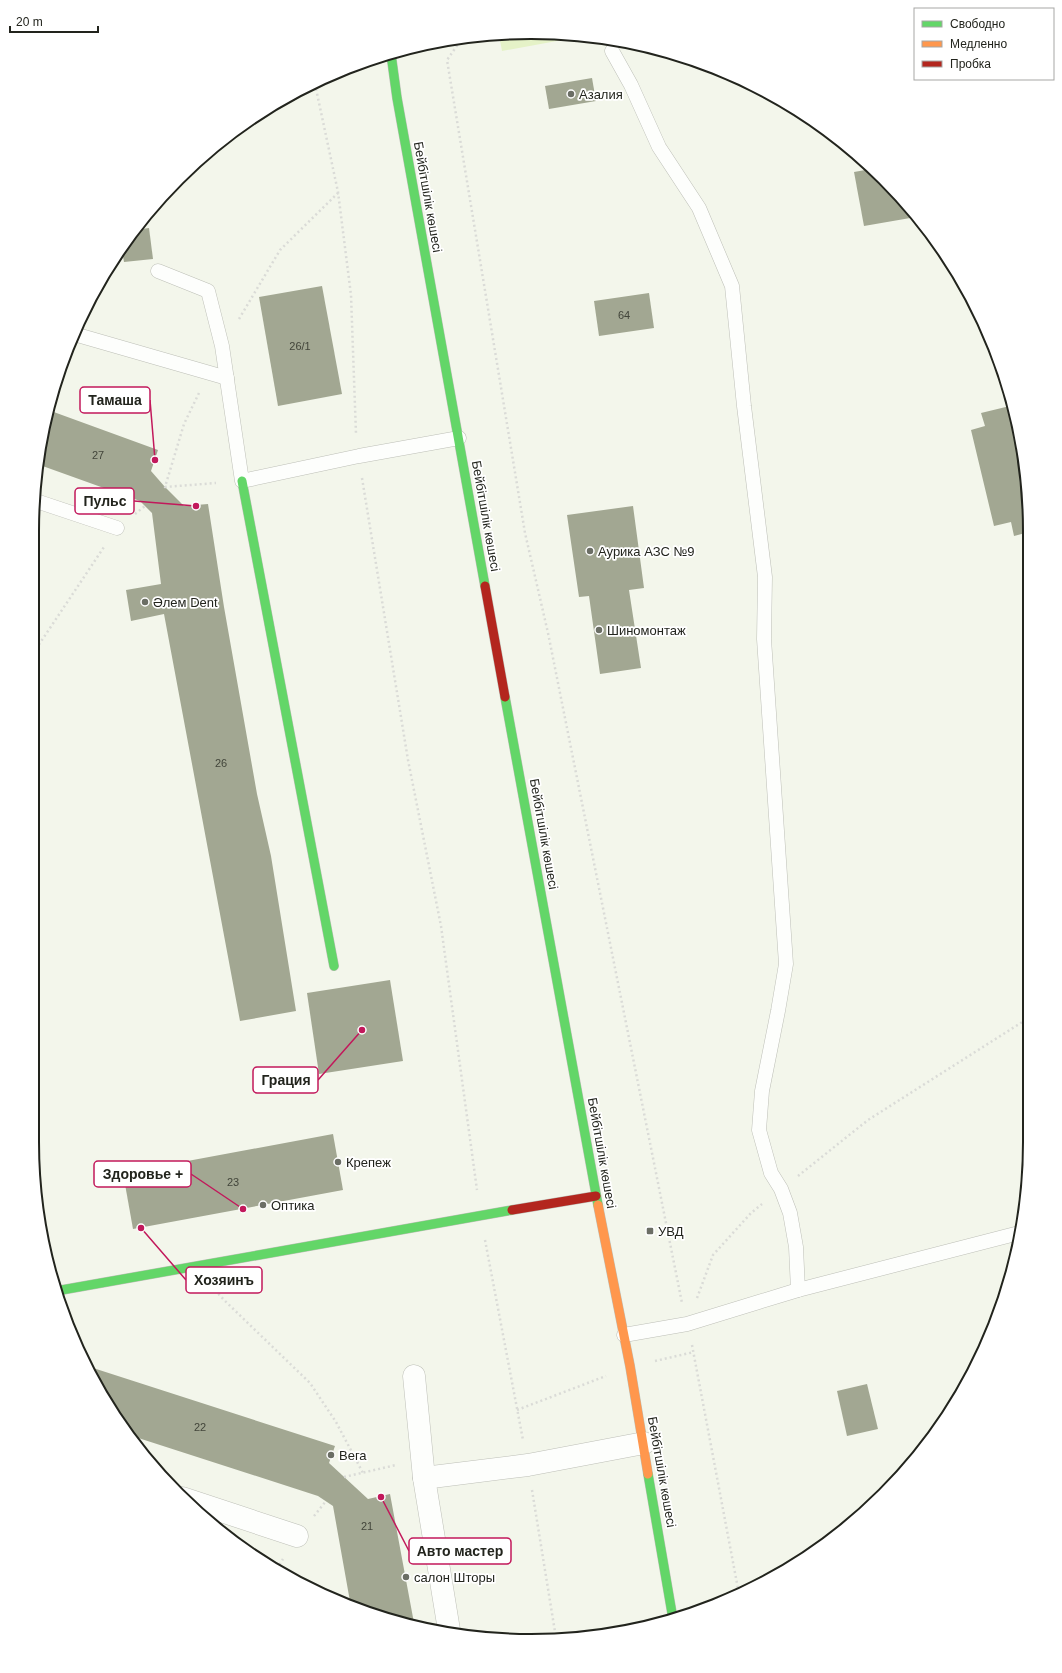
<svg xmlns="http://www.w3.org/2000/svg" width="1062" height="1673" viewBox="0 0 1062 1673" font-family="Arial,sans-serif">
<style>
.green{fill:#e5f2c7}
.building{fill:#a2a792}
.lines{fill:none;stroke-linecap:round;stroke-linejoin:round}
.lane-casing{stroke:#bdbfb7;stroke-width:15}
.street-casing{stroke:#bdbfb7;stroke-width:23}
.fast-casing{stroke:#bdbfb7;stroke-width:10}
.slow-casing{stroke:#bdbfb7;stroke-width:10}
.jam-casing{stroke:#bdbfb7;stroke-width:10}
.path{stroke:#dadbd7;stroke-width:2.5;stroke-dasharray:2 3;stroke-linecap:butt}
.lane{stroke:#fdfefc;stroke-width:14}
.street{stroke:#fdfefc;stroke-width:22}
.fast{stroke:#63d668;stroke-width:9}
.slow{stroke:#ff974d;stroke-width:9}
.jam{stroke:#b3261e;stroke-width:9}
.poi-dot{fill:#6b6e65;stroke:#fff;stroke-width:1.5}
.labels{text-anchor:middle;dominant-baseline:central;stroke-width:3.5;stroke-linejoin:round;paint-order:stroke}
.number-label{font-size:11px;fill:#42453a}
.poi-label{font-size:13px;fill:#22241d;stroke:#fff;text-anchor:start}
.street-label{font-size:13px;fill:#22241d;stroke:#fff}
.rim{fill:none;stroke:#22241d;stroke-width:2}
.leader{fill:none;stroke:#c2185b;stroke-width:1.5}
.callout-dot{fill:#c2185b;stroke:#fff;stroke-width:1.5}
.callout{fill:#fff;stroke:#c2185b;stroke-width:1.5}
.callout-label{font-size:14px;text-anchor:middle;font-weight:bold;fill:#22241d}
</style>
<rect width="100%" height="100%" fill="#f3f6eb"/>
<path class="green" d="M564,33L572,34L573,38L502,51L499,35Z"/>
<g class="building">
<path d="M592,78L596,101L549,109L545,86Z"/>
<path d="M871,169L906,202L916,217L864,226L854,172Z"/>
<path d="M149,228L153,259L124,262L122,250L134,230Z"/>
<path d="M322,286L342,394L278,406L259,297Z"/>
<path d="M649,293L654,328L599,336L594,301Z"/>
<path d="M1014,405L1029,498V532L1014,536L1011,522L994,526L971,430L985,426L981,413Z"/>
<path d="M51,411L158,450L151,471L165,487L184,506L208,504L224,607L257,794L271,856L296,1011L240,1021L164,614L131,621L126,590L161,584L152,513L140,501L37,464Z"/>
<path d="M633,506L644,588L629,590L641,668L600,674L589,596L579,597L567,515Z"/>
<path d="M390,980L403,1061L319,1074L307,993Z"/>
<path d="M333,1134L343,1190L133,1229L123,1173Z"/>
<path d="M90,1367L335,1446L329,1463L368,1499L390,1494L414,1623L370,1614L351,1607L333,1506L318,1496L129,1435L116,1419Z"/>
<path d="M867,1384L878,1429L847,1436L837,1391Z"/>
</g>
<g class="lines">
<g class="lane-casing">
<g id="lane">
<path d="M612,51L631,85L659,147L699,208L732,286L744,406L765,577L764,639L786,964L778,1011L762,1091L759,1130L771,1173L781,1189L790,1213L796,1247L798,1290"/>
<path d="M158,271L208,291L222,346L242,481L359,456L459,438"/>
<path d="M74,334L227,378"/>
<path d="M36,501L117,528"/>
<path d="M624,1335L687,1324L798,1290L1019,1233"/>
</g>
</g>
<g class="street-casing">
<g id="street">
<path d="M414,1376L424,1478L449,1630"/>
<path d="M424,1478L528,1465L644,1443"/>
<path d="M182,1498L297,1536"/>
</g>
</g>
<g class="fast-casing">
<g id="fast">
<path d="M391,54L397,98L485,586"/>
<path d="M242,481L334,966"/>
<path d="M505,697L598,1205"/>
<path d="M56,1291L512,1210"/>
<path d="M648,1474L673,1619"/>
</g>
</g>
<g class="slow-casing">
<path id="slow" d="M598,1205L630,1366L648,1474"/>
</g>
<g class="jam-casing">
<g id="jam">
<path d="M485,586L505,697"/>
<path d="M512,1210L596,1196"/>
</g>
</g>
<g class="path">
<path d="M463,37L447,60L525,533L548,633L682,1303"/>
<path d="M315,84L338,192L351,295L356,434"/>
<path d="M239,319L280,250L338,193"/>
<path d="M199,393L184,424L165,487L216,483"/>
<path d="M362,478L408,760L441,926L477,1190"/>
<path d="M135,514L145,506"/>
<path d="M36,649L104,547"/>
<path d="M798,1176L868,1120L1027,1019"/>
<path d="M485,1240L523,1440"/>
<path d="M215,1290L224,1300L310,1383L336,1422L363,1473"/>
<path d="M697,1298L713,1255L751,1213L762,1204"/>
<path d="M692,1345L739,1594"/>
<path d="M655,1361L694,1352"/>
<path d="M517,1410L606,1376"/>
<path d="M344,1477L396,1465"/>
<path d="M532,1490L556,1638"/>
<path d="M314,1516L326,1501"/>
<path d="M277,1569L283,1559"/>
</g>
<use href="#lane" class="lane"/>
<use href="#street" class="street"/>
<use href="#fast" class="fast"/>
<use href="#slow" class="slow"/>
<use href="#jam" class="jam"/>
</g>
<g class="poi-dot">
<circle cx="571" cy="94" r="4"/>
<circle cx="590" cy="551" r="4"/>
<circle cx="145" cy="602" r="4"/>
<circle cx="599" cy="630" r="4"/>
<circle cx="338" cy="1162" r="4"/>
<circle cx="263" cy="1205" r="4"/>
<rect x="646" y="1227" width="8" height="8" rx="2"/>
<circle cx="331" cy="1455" r="4"/>
<circle cx="406" cy="1577" r="4"/>
</g>
<g class="labels">
<g class="number-label">
<text x="624" y="315">64</text>
<text x="300" y="346">26/1</text>
<text x="98" y="455">27</text>
<text x="221" y="763">26</text>
<text x="233" y="1182">23</text>
<text x="200" y="1427">22</text>
<text x="367" y="1526">21</text>
</g>
<g class="poi-label">
<text x="579" y="94">Азалия</text>
<text x="598" y="551">Аурика АЗС №9</text>
<text x="153" y="602">Әлем Dent</text>
<text x="607" y="630">Шиномонтаж</text>
<text x="346" y="1162">Крепеж</text>
<text x="271" y="1205">Оптика</text>
<text x="658" y="1231">УВД</text>
<text x="339" y="1455">Вега</text>
<text x="414" y="1577">салон Шторы</text>
</g>
<g class="street-label">
<text transform="translate(428 197) rotate(80)">Бейбітшілік көшесі</text>
<text transform="translate(486 516) rotate(80)">Бейбітшілік көшесі</text>
<text transform="translate(544 834) rotate(80)">Бейбітшілік көшесі</text>
<text transform="translate(602 1153) rotate(80)">Бейбітшілік көшесі</text>
<text transform="translate(662 1472) rotate(80)">Бейбітшілік көшесі</text>
</g>
</g>
<path d="M0 0H1062V1673H0ZM531 39H531A492 492 0 0 1 1023 531V1142A492 492 0 0 1 531 1634H531A492 492 0 0 1 39 1142V531A492 492 0 0 1 531 39Z" fill="#fff" fill-rule="evenodd"/>
<path class="rim" d="M531 39H531A492 492 0 0 1 1023 531V1142A492 492 0 0 1 531 1634H531A492 492 0 0 1 39 1142V531A492 492 0 0 1 531 39Z"/>
<path class="leader" d="M155 460L150 400M196 506L134 501M362 1030L318 1080M243 1209L191 1174M141 1228L186 1280M381 1497L409 1551"/>
<g class="callout-dot">
<circle cx="155" cy="460" r="4"/>
<circle cx="196" cy="506" r="4"/>
<circle cx="362" cy="1030" r="4"/>
<circle cx="243" cy="1209" r="4"/>
<circle cx="141" cy="1228" r="4"/>
<circle cx="381" cy="1497" r="4"/>
</g>
<g class="callout">
<rect x="80" y="387" width="70" height="26" rx="4"/>
<rect x="75" y="488" width="59" height="26" rx="4"/>
<rect x="253" y="1067" width="65" height="26" rx="4"/>
<rect x="94" y="1161" width="97" height="26" rx="4"/>
<rect x="186" y="1267" width="76" height="26" rx="4"/>
<rect x="409" y="1538" width="102" height="26" rx="4"/>
</g>
<g class="callout-label">
<text x="115" y="405">Тамаша</text>
<text x="105" y="506">Пульс</text>
<text x="286" y="1085">Грация</text>
<text x="143" y="1179">Здоровье +</text>
<text x="224" y="1285">Хозяинъ</text>
<text x="460" y="1556">Авто мастер</text>
</g>
<rect x="914" y="8" width="140" height="72" fill="#ffffff" stroke="#a7a7a5"/>
<rect x="922" y="21" width="20" height="6" fill="#63d668" stroke="#a7a7a5"/>
<text x="950" y="28" font-size="12" fill="#22241d">Свободно</text>
<rect x="922" y="41" width="20" height="6" fill="#ff974d" stroke="#a7a7a5"/>
<text x="950" y="48" font-size="12" fill="#22241d">Медленно</text>
<rect x="922" y="61" width="20" height="6" fill="#b3261e" stroke="#a7a7a5"/>
<text x="950" y="68" font-size="12" fill="#22241d">Пробка</text>
<path d="M10 26v6h88v-6" fill="none" stroke="#22241d" stroke-width="2"/>
<text x="16" y="26" font-size="12" fill="#22241d" stroke="#ffffff" stroke-width="3" paint-order="stroke">20 m</text>
</svg>
